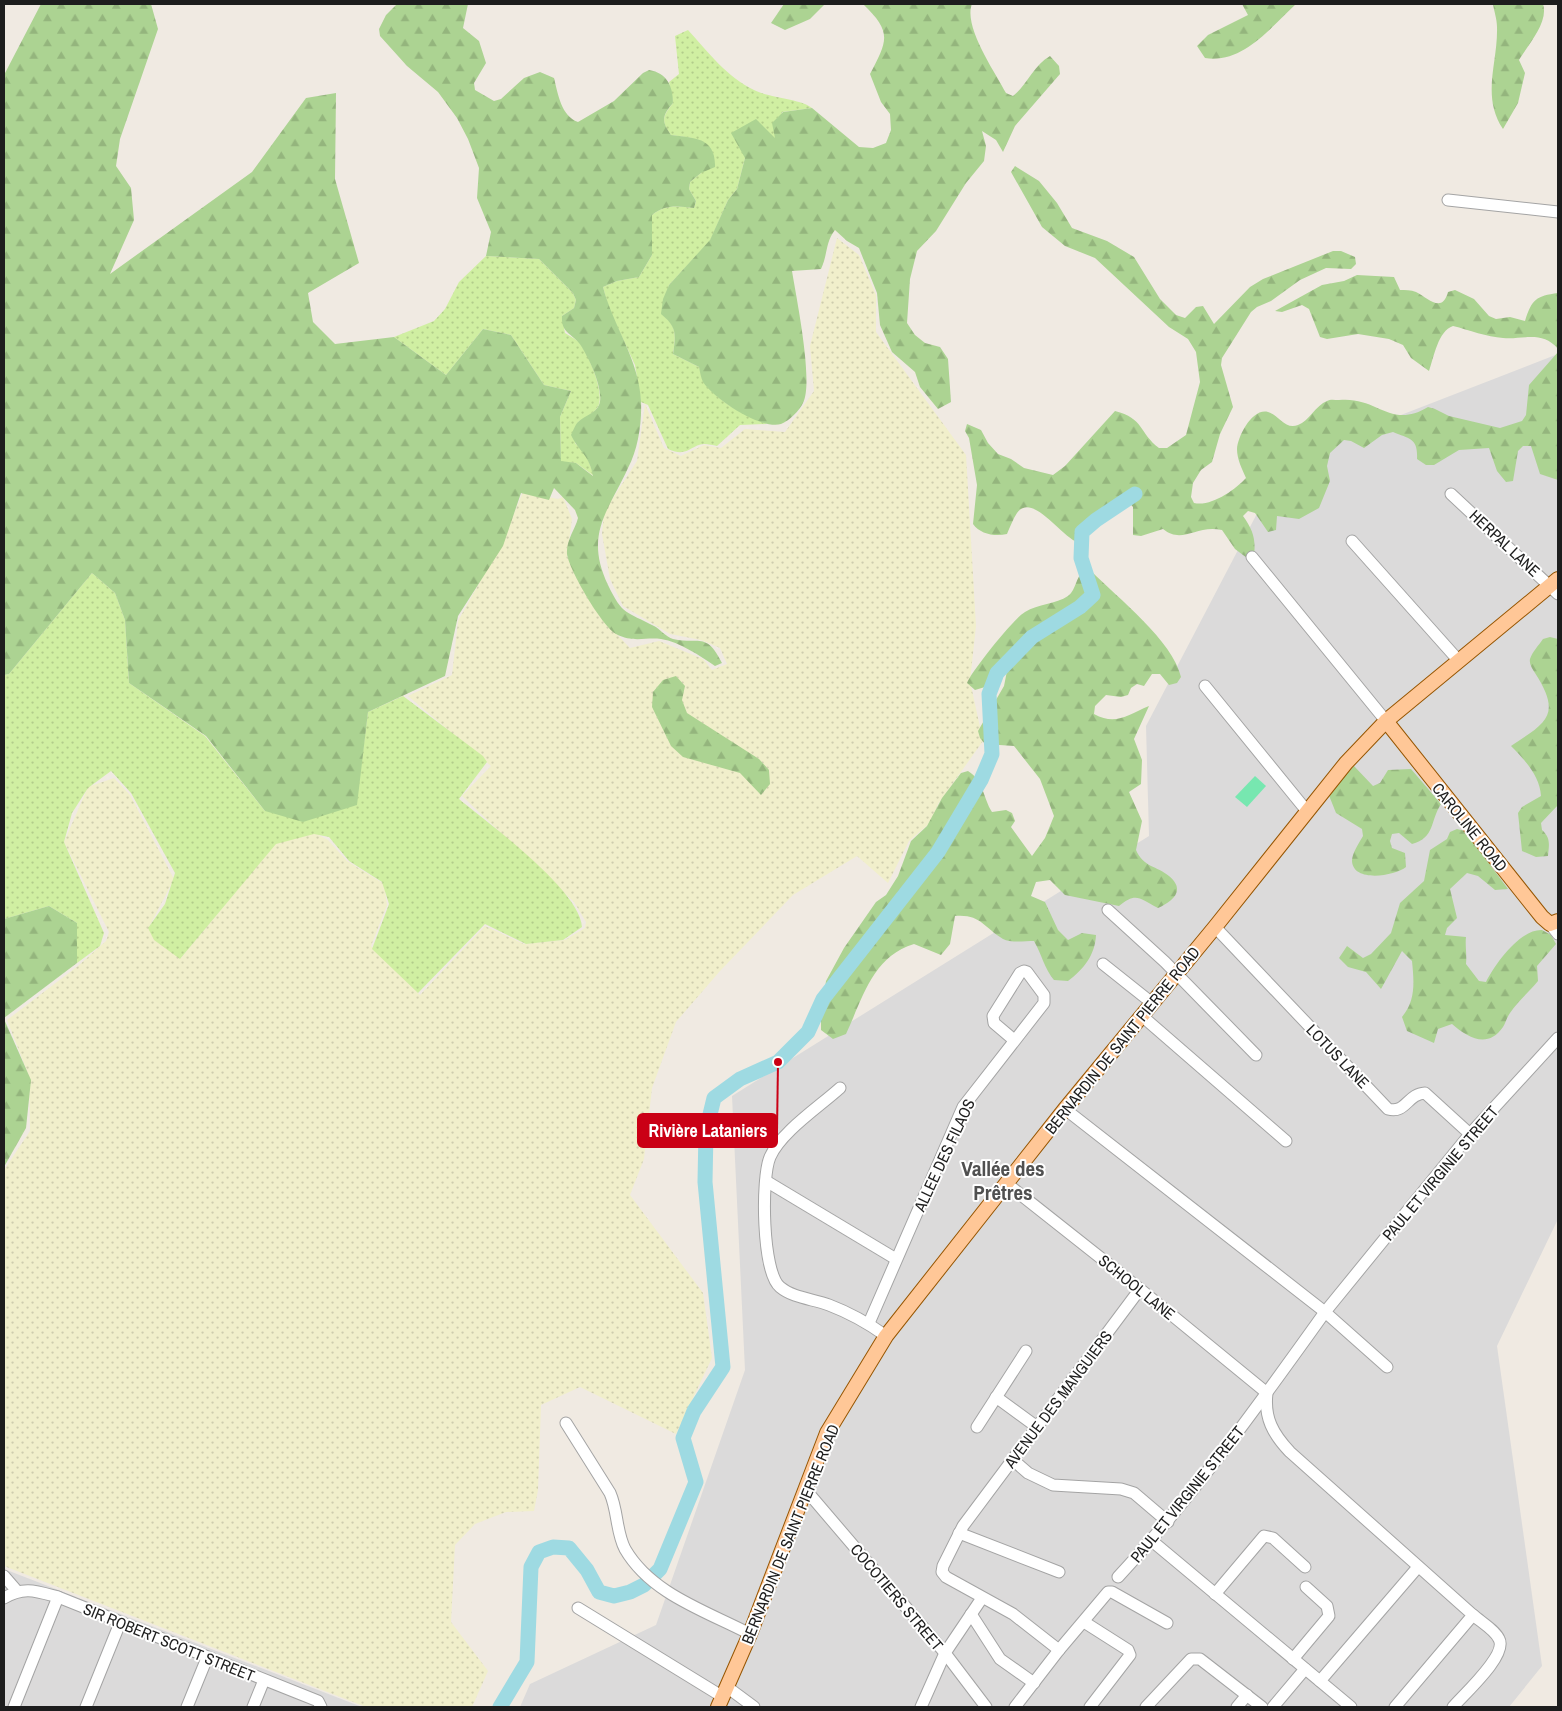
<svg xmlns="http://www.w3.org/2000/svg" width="1562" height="1711" viewBox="0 0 1562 1711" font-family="'Archivo Narrow',sans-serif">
	<defs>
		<pattern id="farmland-dots" width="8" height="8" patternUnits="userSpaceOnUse" patternTransform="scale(1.25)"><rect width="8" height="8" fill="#f1efcb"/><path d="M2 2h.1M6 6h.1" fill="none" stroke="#ceccae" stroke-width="1.8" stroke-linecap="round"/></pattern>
		<pattern id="grass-dots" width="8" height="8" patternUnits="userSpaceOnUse" patternTransform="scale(1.25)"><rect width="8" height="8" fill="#d0efa2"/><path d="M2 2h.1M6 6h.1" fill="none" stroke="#b2cc8b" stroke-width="1.8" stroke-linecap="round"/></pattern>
		<pattern id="forest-firs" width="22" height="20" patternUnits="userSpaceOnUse" patternTransform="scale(1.25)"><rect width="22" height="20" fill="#acd392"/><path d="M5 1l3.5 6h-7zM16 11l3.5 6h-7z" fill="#94b57d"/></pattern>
	</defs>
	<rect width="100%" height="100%" fill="#f0eae2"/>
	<g fill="#dbdada">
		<polygon points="1558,354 1558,1219 1497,1346 1542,1666 1509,1707 520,1707 530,1684 656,1625 745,1370 732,1096 1149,836 1146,726 1285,460"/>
		<polygon points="4,1569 362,1707 4,1707"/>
	</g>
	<polygon fill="url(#farmland-dots)" points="837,238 859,255 876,295 876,332 966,455 976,626 970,681 983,741 938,804 931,822 909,841 888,883 857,856 793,895 720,971 676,1022 652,1088 644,1159 630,1195 703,1293 712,1358 676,1434 580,1387 541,1405 538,1490 534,1511 506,1512 475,1524 455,1545 451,1622 488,1671 472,1707 366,1707 4,1566 4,1170 30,1131 29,1076 7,1020 78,966 106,941 109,932 64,842 88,787 114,778 130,795 174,879 149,927 160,942 181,958 276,843 311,831 328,840 347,861 384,884 387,905 371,946 420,995 485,926 524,944 565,940 585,928 586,922 574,902 462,796 491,766 408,696 452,675 458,621 501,544 523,492 558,499 563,497 572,519 567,556 606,623 630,648 659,641 703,659 712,670 727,664 720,648 701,640 670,634 623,606 610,579 602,534 604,512 637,461 645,404 664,448 681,456 704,445 721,448 745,429 785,432 814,391 810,346"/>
	<g fill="url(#grass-dots)">
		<path d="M688,30c19,21 40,48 66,60 16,8 48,9 58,18l-30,4 -6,26 -31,20 -8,31 -9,11 -18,41 -41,44 -7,29c15,13 14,20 11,40l26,13c10,33 39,44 68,57l-27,1 -23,21c-4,-1 -9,-2 -13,-2 -14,1 -16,14 -36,5l-20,-44 -7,-3 -6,-37 -26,-56 -6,-22 14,-6 22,-4 13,-22v-40c13,-11 26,-9 42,-7l2,-7 -7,-12 1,-7 11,-9 -9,-35 -21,-3c-10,-14 -9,-18 2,-32l-4,-21 10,-8 -4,-38z"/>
		<path d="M486,256l53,3 34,34 3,7 -2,8 -12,8 3,17c5,3 10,6 14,9 9,11 28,54 18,66 -4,6 -13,10 -19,14l-3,21 11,11 8,22 -18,-13 -15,-1 -1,-45 11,-26 -27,-6 -33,-50 -28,-6 -37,46 -52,-38 40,-16 11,-12 14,-27z"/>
		<path d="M92,573l23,20 10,27 4,63 76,53 60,75 91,-6 12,-93 35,-16 80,60 4,6 -28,37c29,24 121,91 123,128l-19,13 -37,4 -41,-20 -67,69 -46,-44 17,-45 -7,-22 -33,-21 -20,-24 -15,-3 -38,10 -96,115 -26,-19 -6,-12 17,-24 10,-31 -44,-80 -20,-22 -23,17 -16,25 -8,29 40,91 -4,13 -23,17v-40l-28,-17 -45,13v-244l5,-1z"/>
	</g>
	<g fill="url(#forest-firs)">
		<path d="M41,4h110l7,25 -38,110 -4,27 15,22 3,32 -24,54 142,-102 54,-74 30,-5 -1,86 24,84 -51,30 5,29 22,22 59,-7 52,38 37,-46 28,6 33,50 27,6 -11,26 1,44 15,2 17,13c-4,-22 -14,-24 -22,-41 2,-4 4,-10 7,-13 7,-7 17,-8 21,-17 6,-14 -11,-50 -20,-62 -8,-10 -18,-10 -17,-27l12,-8 2,-8 -3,-7 -34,-34 -53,-3 5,-24 -14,-34 2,-30 -11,-29 -11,-21 -19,-26 -31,-26 -27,-30 -1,-7 7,-14 11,-11h71l-5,24 16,13 7,22 -12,20 1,7 19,11 7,-2 23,-21 16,-6 14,6c4,16 7,38 24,44l36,-21 29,-28 6,-3c18,3 24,16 24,33 -11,13 -12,18 -2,32 23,3 45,2 44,32l-14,6 -11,9 -1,7 7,12 -2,7c-16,-2 -29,-4 -42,7v40l-13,22 -22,4 -14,6c10,39 36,72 38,114 1,22 -3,48 -13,67 -20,44 -44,66 -20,117 15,31 18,26 46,41 6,3 12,11 19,13 26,6 33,-8 49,24l-7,3c-15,-10 -35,-24 -54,-27 -16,-2 -28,4 -45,-5 -14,-8 -47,-64 -49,-80 -1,-14 8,-24 11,-36l-3,-8 -21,-22 -5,12 -28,-7 -18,53 -45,70 -13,60 -77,36 -11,93 -54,17 -38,-11 -59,-75 -77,-53 -4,-63 -10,-27 -23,-20 -83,101 -5,1v-600z"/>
		<polygon points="784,4 825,4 810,19 785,30 771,23"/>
		<path d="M863,4h109c-9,22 23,68 34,89l7,3c14,-11 21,-31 37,-40l9,10 1,8 -45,52 -12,26 -7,-12 -14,-9 4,15 -2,15 -18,22 -30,48 -19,20 -7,28 -3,44 8,12 10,8 15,4 8,12 3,43 -13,7 -18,-22 -5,-15 -23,-20 -12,-27 -3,-32 -18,-45 -12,-7 -12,-11c-10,13 -7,24 -14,39l-29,2c4,25 22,112 11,132 -3,7 -14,18 -22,21 -20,6 -67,-25 -78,-42 -2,-4 -3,-10 -4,-15l-26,-13c3,-20 4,-27 -12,-40l2,-15 6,-14 41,-45 18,-40 9,-11 8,-31 -14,-25 25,-14 19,19 -3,-15 11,-11 29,-4 47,39 14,1 13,-5 5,-13 -1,-16 -9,-12 -11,-28c18,-34 22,-42 -7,-70z"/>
		<path d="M1242,4h54c-25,23 -53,60 -91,54l-8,-12 11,-11 40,-20z"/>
		<path d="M1493,4h50c6,18 -15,41 -24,56l6,13 -7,30 -15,26c-22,-33 -5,-66 -6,-102 0,-8 -3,-16 -4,-23z"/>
		<path d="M1015,166l24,15 18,22 15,25 35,13 27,16 26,42 16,16 9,3 11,-11 7,-1 11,18 36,-37 13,-8 70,-28h8l14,6 1,7 -5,5 -25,-1 -26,12 -29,21 -14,6 -6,5 -29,46 -1,7 12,42 -13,27 -8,28 -11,8 -8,13 -2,14 3,6c17,4 41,-13 52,-25 -4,-9 -9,-19 -9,-29 1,-13 15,-41 31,-37 11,3 17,18 30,13 11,-4 18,-20 29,-24 3,-2 8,-1 12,-1 39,-4 51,30 89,7l7,2 14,7 51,12 22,-7 4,-6 3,-30 29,-33v128l-18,-6 -9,-28h-8l-5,5 -5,30 -7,1 -9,-11 -8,-23 -30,2 -25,15h-8l-9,-6c1,-21 -7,-20 -24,-27l-11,3 -18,13 -13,-7 -7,-1 -14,13 -3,13 3,15 -11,27 -20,11 -22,-3 -1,14 -8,2 -13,-19 -7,-2 -5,5c10,14 13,23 11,40l-7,2 -12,-9 -13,-19c-26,-6 -39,15 -59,-1l-22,7 -8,-1v-28l-7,-8c-21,11 -41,19 -49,43 -16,-6 -45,-50 -60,-29 -4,6 -7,14 -10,21 -12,3 -27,0 -34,-10l4,-39 -8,-47 -4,-7 2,-7 14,6 7,13 10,11 13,5 13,9 29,7 12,-9 50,-55c29,7 24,22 44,37h8l19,-13 14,-53 -4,-30 -8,-13 -19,-12 -74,-69 -30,-12 -23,-19 -31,-55z"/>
		<path d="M1357,275l37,2 6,13c5,0 11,0 16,2 12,6 26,22 32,0l7,-2 19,9 15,17 7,3 14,-2 15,4c7,-22 11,-25 33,-28v56c-16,-19 -35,-9 -55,-11 -16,-1 -34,-8 -50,-12 -15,5 -19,31 -24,45l-18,-13 -8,-13 -14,-6 -31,-5 -31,5 -7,-2 -11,-28 -7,-4 -20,7 -7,-1 47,-26 22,-4z"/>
		<path d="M1084,571h7c27,27 82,70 90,106l-4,6 -8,2 -9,-11h-8l-8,12 -7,-2 -6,4 -3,7 -7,2 -15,-2 -11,11 -1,8c22,12 33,1 55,-8l-15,33 8,21 -1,24 -12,8 13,29 -6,29c7,17 21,16 33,26 18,15 2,26 -11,32 -19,-10 -22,-16 -39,-2l-54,-11 -15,-15 -14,2 -5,14 14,6 13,28 10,10 14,-7 14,2c-1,20 -12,34 -28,46l-14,-1c-10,-12 -12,-25 -20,-39 -9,0 -24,2 -31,-2 -20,-12 -22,-25 -48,-23l-5,28 -9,11 -27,-11c-42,13 -51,54 -68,90l-13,5 -12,-9v-15l5,-34 18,-33 32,-46 10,-7 12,-19 13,-35 16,-15 15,-28 19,-25 7,-2c16,10 15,27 24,41l14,-2 6,3 3,8 -4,6 21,29 13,-18 9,-22 -14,-37 -26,-33 -29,-2 -5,-6 -2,-7 26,-45 3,-15 -2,-11 -6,5 -14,22 -10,3 -8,-7c4,-11 47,-65 58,-71 13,-8 31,-8 43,-16 9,-7 7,-19 16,-25z"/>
		<path d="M1550,637l8,2v166l-17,18 1,7c9,8 7,15 6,26l-12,1 -14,-6 -4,-38 4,-6 19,-11c-1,-20 -17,-37 -30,-50 36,-24 51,-31 24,-73 -3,-5 -6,-9 -5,-14 2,-7 9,-14 13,-20z"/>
		<polygon points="676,676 685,686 682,700 687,713 759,759 769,770 770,784 761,795 740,773 683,757 671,746 652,707 653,692 663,680"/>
		<path d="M1354,766l19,20 7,-3 8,-13 23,-1 30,35c-11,17 -6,34 -29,40l-13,-11 -7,1 -2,7 2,7 13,5 1,14c-11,9 -53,16 -54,-6 0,-8 7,-18 11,-25l-1,-7 -26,-16 -8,-20z"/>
		<path d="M1457,829l8,2 43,58 -13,1 -17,-14 -11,-3 -17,16 7,29 -10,10 -2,7 21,2c-1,9 1,17 0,27l13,17 7,1c9,-18 34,-53 56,-52l9,5 5,9 -19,22 1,15c-9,11 -20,20 -28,32 -3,4 -4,9 -7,14 -15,22 -35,11 -51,-3l-14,5 -4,14 -27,-12 -5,-14c14,-17 12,-35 10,-56l-10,-10 -21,38 -15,-17 -18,-5 -9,-9 8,-12 16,12 8,-4 20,-21 9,-30 24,-22 6,-31 17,-11 3,-7z"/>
		<polygon points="49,906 77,923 77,963 4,1018 4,919"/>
		<polygon points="4,1019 31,1080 26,1128 4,1167"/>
	</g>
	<polygon fill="#77e7b0" points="1255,776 1266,786 1247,807 1235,797"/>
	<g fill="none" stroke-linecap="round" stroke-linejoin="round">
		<polyline stroke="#9edae2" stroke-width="15" points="500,1707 527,1662 531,1567 539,1552 553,1547 569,1548 587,1570 599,1592 614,1596 630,1592 644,1585 660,1569 696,1482 683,1438 694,1411 723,1367 705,1182 706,1131 714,1098 740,1079 778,1062 808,1032 823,999 938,852 981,780 992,754 989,694 997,673 1032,637 1080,607 1093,595 1081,558 1082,532 1096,520 1135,494"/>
		<defs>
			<g id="minor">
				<polyline points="1448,200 1558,212"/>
				<polyline points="1451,494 1558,594"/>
				<polyline points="1352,541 1459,661"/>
				<polyline points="1252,557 1386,721"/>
				<polyline points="1205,686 1306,810"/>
				<polyline points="1108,910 1165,962 1256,1055"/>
				<polyline points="1550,924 1558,934"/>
				<path d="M1215,927l173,182c18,5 19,-15 37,-16l45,41"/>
				<polyline points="1103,964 1152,1003"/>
				<polyline points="1142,1016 1286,1141"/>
				<path d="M840,1088c-21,19 -59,44 -70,69 -9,21 -8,115 10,130 13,11 33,12 49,18 21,8 39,18 57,31"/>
				<polyline points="1065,1109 1325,1312 1470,1134 1558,1038"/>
				<polyline points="766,1181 896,1259"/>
				<path d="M1006,1183l134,106 127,104c-3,25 6,41 23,59l183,163 -78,92"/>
				<polyline points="869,1323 963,1107 1044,1003 1044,995 1027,972 1024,971 1020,973 993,1016 994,1023 1014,1040"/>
				<polyline points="996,1397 1037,1427"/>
				<path d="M566,1423l44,70c8,18 6,39 15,56 26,45 81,62 125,85"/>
				<polyline points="977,1427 1026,1351"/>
				<polyline points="1013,1460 1028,1473 1053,1485 1121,1489 1134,1493 1168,1522"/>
				<polyline points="805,1489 945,1653 986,1707"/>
				<polyline points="959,1533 1059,1572"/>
				<polyline points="1152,1541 1351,1707"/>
				<polyline points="4,1576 17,1591"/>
				<path d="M1118,1577c76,-82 142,-174 207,-265l62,55"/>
				<polyline points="1215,1594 1264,1536 1273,1538 1305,1567"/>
				<path d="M4,1598c20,-12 32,-7 54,-1l260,104 3,6"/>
				<polyline points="578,1608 723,1697"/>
				<polyline points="971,1614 1000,1659 1034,1683"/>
				<polyline points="1084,1622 1128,1650 1130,1655 1090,1707"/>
				<polyline points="1059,1650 1013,1614 946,1577 942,1572 943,1566 963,1526 1140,1289"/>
				<polyline points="1293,1659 1329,1616 1327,1606 1306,1587"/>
				<polyline points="1320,1681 1418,1567"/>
				<polyline points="727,1687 754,1707"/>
				<polyline points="14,1707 58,1597"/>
				<polyline points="86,1707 120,1623"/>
				<polyline points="187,1707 207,1658"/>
				<polyline points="253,1707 264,1680"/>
				<polyline points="921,1707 945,1653 982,1598"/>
				<polyline points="1015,1707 1059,1650 1108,1592 1112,1592 1167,1623"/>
				<polyline points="1146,1707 1191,1659 1200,1659 1262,1707"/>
				<polyline points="1237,1707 1247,1695"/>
				<polyline points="1273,1707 1305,1669"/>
				<path d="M1453,1707c11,-13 55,-52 46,-68 -4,-9 -18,-17 -26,-24"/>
			</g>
			<g id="major">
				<polyline points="1386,721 1542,917 1550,924 1558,921"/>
				<polyline points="718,1707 750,1634 827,1433 886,1336 1065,1109 1215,927 1346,763 1386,721 1558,579"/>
			</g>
		</defs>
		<use href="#minor" stroke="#a4a4a4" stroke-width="13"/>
		<use href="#major" stroke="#965500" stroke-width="16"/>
		<use href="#minor" stroke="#fff" stroke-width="11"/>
		<use href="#major" stroke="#ffc797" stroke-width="14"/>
	</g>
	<g text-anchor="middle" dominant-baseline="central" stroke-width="4" stroke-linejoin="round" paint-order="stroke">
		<g font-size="16" fill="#1d1d1d" stroke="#fff">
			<text transform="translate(1505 543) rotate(43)">HERPAL LANE</text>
			<text transform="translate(1470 827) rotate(51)">CAROLINE ROAD</text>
			<text transform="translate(1122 1040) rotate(-51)">BERNARDIN DE SAINT PIERRE ROAD</text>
			<text transform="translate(1338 1056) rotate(46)">LOTUS LANE</text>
			<text transform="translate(944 1155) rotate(-65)">ALLEE DES FILAOS</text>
			<text transform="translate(1440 1173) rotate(-50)">PAUL ET VIRGINIE STREET</text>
			<text transform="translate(1137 1287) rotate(39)">SCHOOL LANE</text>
			<text transform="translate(1058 1399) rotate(-53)">AVENUE DES MANGUIERS</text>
			<text transform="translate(1187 1494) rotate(-51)">PAUL ET VIRGINIE STREET</text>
			<text transform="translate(790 1534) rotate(-68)">BERNARDIN DE SAINT PIERRE ROAD</text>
			<text transform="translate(897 1597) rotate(50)">COCOTIERS STREET</text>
			<text transform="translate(169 1642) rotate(22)">SIR ROBERT SCOTT STREET</text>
		</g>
		<g font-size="21" font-weight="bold" fill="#505050" stroke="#fff">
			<text x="1003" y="1168">Vallée des<tspan x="1003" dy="24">Prêtres</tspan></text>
		</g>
	</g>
	<path fill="none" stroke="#ca0015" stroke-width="2" d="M778 1062L777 1131"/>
	<circle fill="#ca0015" stroke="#fff" stroke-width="2" cx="778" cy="1062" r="5"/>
	<rect fill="#ca0015" stroke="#ca0015" stroke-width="2" x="638" y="1114" width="139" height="33" rx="5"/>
	<g font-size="18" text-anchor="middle" font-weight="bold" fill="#fff">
		<text x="708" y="1137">Rivière Lataniers</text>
	</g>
	<rect width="1562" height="1711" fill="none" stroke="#1d1d1d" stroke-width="10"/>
</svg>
